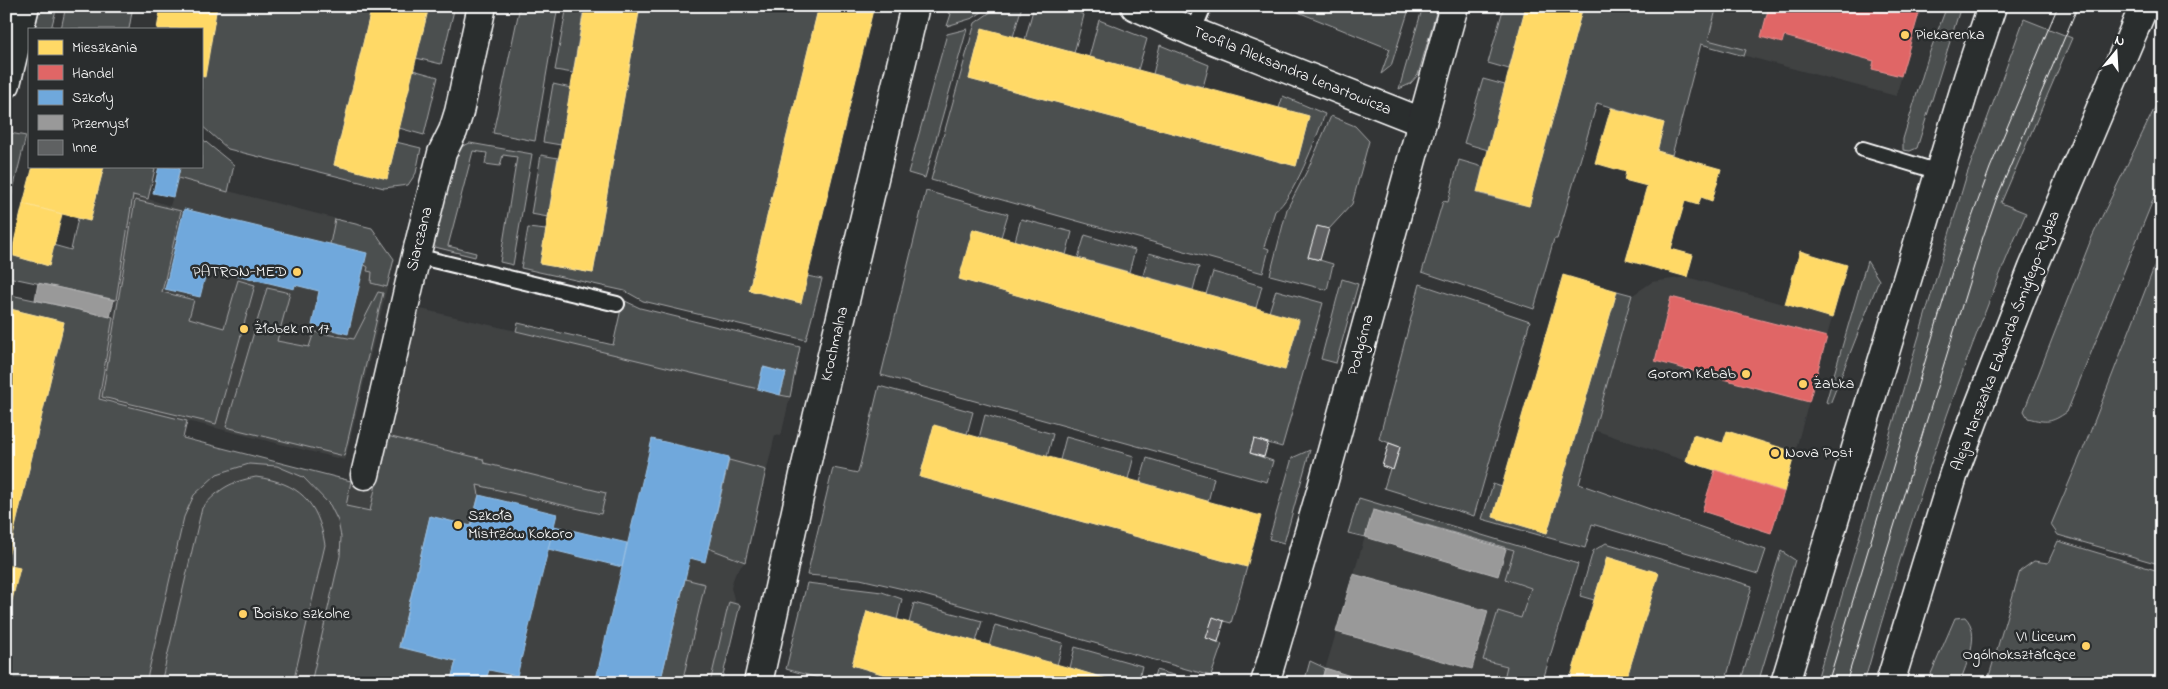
<svg xmlns="http://www.w3.org/2000/svg" width="2168" height="689" viewBox="0 0 2168 689" font-family="'Indie Flower',sans-serif">
	<rect width="100%" height="100%" fill="#333536"/>
	<filter id="ink" filterUnits="userSpaceOnUse"><feTurbulence type="fractalNoise" baseFrequency=".02" numOctaves="2"/><feDisplacementMap in="SourceGraphic" scale="10" xChannelSelector="R" yChannelSelector="G"/><feConvolveMatrix kernelMatrix="1 2 1 2 8 2 1 2 1" color-interpolation-filters="sRGB"/></filter>
	<g filter="url(#ink)">
		<g fill="#404243">
			<polygon points="1711,6 1921,6 1896,96 1701,44"/>
			<polygon points="178,178 372,228 394,259 345,460 99,399 133,194 170,206"/>
			<polygon points="1687,277 1832,318 1795,452 1727,431 1723,443 1693,435 1686,461 1594,430 1633,295 1652,282"/>
			<polygon points="416,308 668,366 790,397 781,436 775,435 745,562 736,572 733,580 731,588 735,602 716,683 126,683 183,438 375,487"/>
			<polygon points="1373,510 1514,550 1505,579 1531,588 1521,619 1498,612 1484,659 1507,666 1502,683 1321,683"/>
		</g>
		<g fill="#4c4f50" stroke="#a6a7a8">
			<polygon points="40,6 57,6 51,29 35,29"/>
			<polygon points="66,6 133,6 129,29 61,29"/>
			<polygon points="217,6 372,6 334,165 387,178 396,142 421,148 416,173 408,185 384,188 228,149 201,125 201,76 204,77"/>
			<polygon points="429,6 455,6 441,64 416,58"/>
			<polygon points="520,6 558,6 535,141 493,133"/>
			<polygon points="640,6 819,6 749,290 801,303 807,276 822,279 806,340 643,301 625,291 521,268 528,228 546,230 540,264 593,273"/>
			<polygon points="937,6 991,6 973,18 947,26 951,14"/>
			<path d="M999,6h23l-9,31 -31,-8 -13,50 327,87 13,-50 -30,-8 4,-12 42,18c-8,22 -32,86 -50,97l-11,36 5,2 -6,24 -332,-93 44,-157z"/>
			<polygon points="1034,6 1065,6 1084,15 1074,53 1025,40"/>
			<polygon points="1301,6 1410,6 1391,66 1381,74 1390,49 1298,12"/>
			<polygon points="1423,6 1438,6 1418,75 1410,84 1399,89"/>
			<polygon points="1504,6 1526,6 1509,69 1488,63"/>
			<polygon points="1583,6 1717,6 1708,40 1746,50 1744,56 1701,44 1672,155 1657,151 1664,123 1597,103 1557,239 1554,239 1534,309 1422,272 1443,201 1448,202 1459,160 1483,167 1477,193 1529,206"/>
			<polygon points="1947,6 1961,6 1917,148 1910,151 1903,150 1903,139 1929,54"/>
			<polygon points="566,11 583,14 573,73 555,70"/>
			<path d="M2024,19l48,19 -71,165 25,10c-67,152 -117,311 -162,470h-48l151,-509z"/>
			<polygon points="1099,20 1147,39 1138,70 1089,57"/>
			<polygon points="967,29 925,178 908,173 947,34"/>
			<polygon points="1160,45 1209,65 1203,87 1153,74"/>
			<polygon points="413,70 438,77 424,135 399,128"/>
			<polygon points="1483,79 1505,85 1488,150 1464,143"/>
			<polygon points="553,84 571,88 561,145 543,142"/>
			<path d="M2162,93v85l-95,234c-16,11 -20,11 -39,6l-4,-7 68,-174z"/>
			<polygon points="1331,116 1355,126 1369,141 1352,204 1329,229 1309,257 1333,264 1327,290 1270,275 1287,209 1309,167"/>
			<polygon points="10,133 26,136 6,219 6,149"/>
			<polygon points="201,138 234,165 228,192 178,178 180,168 177,166 201,166"/>
			<polygon points="470,143 532,154 513,265 500,262 517,157 503,155 500,166 485,164 487,153 473,151 448,246 476,253 475,257 431,246 452,156 458,148"/>
			<polygon points="541,155 558,158 548,217 531,214"/>
			<polygon points="104,166 146,166 155,169 148,199 133,195 116,300 8,277 11,255 49,266 53,245 71,250 78,218 90,221"/>
			<polygon points="926,191 1008,214 1001,237 973,229 960,279 1285,370 1299,321 1269,312 1276,290 1323,303 1282,447 1254,439 1250,453 1273,461 1267,482 881,375"/>
			<polygon points="135,200 181,211 162,292 194,300 189,318 224,328 238,280 255,285 216,424 102,397"/>
			<polygon points="335,219 372,228 394,259 387,287 371,283 372,272 367,271 368,267 330,244"/>
			<polygon points="1021,219 1072,232 1066,255 1015,241"/>
			<polygon points="1085,235 1135,250 1129,272 1078,258"/>
			<polygon points="2162,247 2162,565 2058,535 2051,525 2087,440"/>
			<polygon points="1149,253 1199,267 1193,290 1143,276"/>
			<polygon points="1867,261 1879,280 1830,404 1826,402"/>
			<polygon points="1213,272 1262,286 1256,308 1206,294"/>
			<polygon points="1342,279 1358,284 1336,363 1321,359"/>
			<polygon points="1420,284 1530,321 1474,516 1384,488 1390,469 1393,470 1400,447 1379,439"/>
			<polygon points="267,288 290,293 277,341 309,347 314,332 354,339 378,292 383,293 344,456 226,427"/>
			<polygon points="1617,291 1632,295 1579,484 1766,550 1758,574 1592,524 1585,548 1482,519 1493,484 1502,487 1493,517 1547,533"/>
			<polygon points="6,294 113,317 99,399 187,421 183,438 351,481 346,506 370,511 387,436 483,459 484,463 606,493 601,514 477,485 479,495 471,526 430,517 399,646 456,661 450,683 311,683 340,556 341,537 338,521 330,505 303,477 277,466 249,464 217,474 194,495 184,517 146,683 6,683 6,624 19,569 6,565 64,322 10,309 6,323"/>
			<polygon points="623,300 640,308 800,347 790,397 780,395 786,373 764,367 758,389 516,331 518,323 613,345"/>
			<polygon points="879,386 973,412 967,434 934,426 920,477 1247,567 1231,623 1213,618 1207,638 1222,644 1211,676 903,589 860,579 807,575 833,468 858,473"/>
			<polygon points="985,415 1053,434 1047,457 979,438"/>
			<polygon points="1066,437 1134,456 1128,479 1060,460"/>
			<polygon points="1310,450 1284,543 1269,539 1292,458"/>
			<polygon points="1147,458 1214,478 1208,502 1140,482"/>
			<polygon points="729,460 766,470 745,562 708,548"/>
			<path d="M256,477c43,6 62,24 69,68l-32,138h-132l41,-175c18,-20 28,-26 54,-31z"/>
			<polygon points="1359,498 1578,564 1542,683 1503,683 1507,666 1483,660 1498,611 1521,618 1531,588 1505,579 1514,550 1374,510 1365,537 1348,533"/>
			<polygon points="2058,541 2162,572 2162,683 1987,683 2020,571 2034,561 2048,563"/>
			<polygon points="1606,543 1752,586 1725,683 1625,683 1658,573 1607,557 1594,600 1580,596 1593,551"/>
			<polygon points="1781,551 1795,560 1758,683 1740,683"/>
			<polygon points="685,579 705,584 682,683 660,683"/>
			<polygon points="807,583 882,592 902,599 897,620 867,611 852,665 913,683 836,683 786,669"/>
			<polygon points="729,602 740,605 721,683 710,683"/>
			<polygon points="914,603 982,621 976,642 909,623"/>
			<path d="M1965,617c17,17 1,46 -5,66h-33l28,-65z"/>
			<polygon points="995,625 1063,643 1057,665 989,646"/>
			<polygon points="1075,647 1142,666 1138,683 1120,683 1070,668"/>
			<polygon points="1310,661 1325,668 1321,683 1304,683"/>
			<polygon points="1156,670 1201,683 1152,683"/>
		</g>
		<g fill="#ffd966" stroke="#ffe494">
			<polygon points="161,6 217,6 205,77 201,76 201,29 157,29"/>
			<polygon points="372,6 429,6 387,179 334,165"/>
			<polygon points="585,6 640,6 593,273 540,264"/>
			<polygon points="819,6 874,6 801,303 749,290"/>
			<polygon points="1526,6 1583,6 1529,206 1477,192"/>
			<polygon points="982,28 1309,116 1296,166 969,79"/>
			<polygon points="1611,108 1664,123 1657,151 1721,169 1712,201 1701,197 1698,205 1685,201 1671,249 1693,255 1687,277 1626,260 1647,186 1624,180 1626,172 1595,163"/>
			<polygon points="33,166 104,166 90,221 23,204"/>
			<polygon points="23,204 62,214 49,266 11,255"/>
			<polygon points="973,229 1299,320 1285,370 959,279"/>
			<polygon points="1800,251 1847,265 1832,318 1785,304"/>
			<polygon points="1563,275 1617,291 1547,533 1493,517"/>
			<polygon points="10,309 64,322 6,565 20,568 6,624 6,323"/>
			<polygon points="934,425 1261,516 1247,567 920,477"/>
			<polygon points="1727,431 1795,452 1784,492 1686,461 1693,435 1723,443"/>
			<polygon points="1607,557 1659,573 1625,683 1569,683"/>
			<polygon points="867,611 1070,668 1120,683 913,683 852,665"/>
		</g>
		<g fill="#e06666" stroke="#e99494">
			<polygon points="1769,6 1907,6 1920,10 1901,76 1872,69 1874,61 1784,36 1782,43 1761,37"/>
			<polygon points="1671,297 1827,337 1809,402 1655,361"/>
			<polygon points="1715,470 1784,492 1771,533 1702,511"/>
		</g>
		<g fill="#6fa8dc" stroke="#9ac2e6">
			<polygon points="159,166 180,168 173,197 153,193"/>
			<polygon points="184,209 367,253 348,334 312,325 319,291 295,285 294,289 232,274 233,271 208,265 200,297 165,289"/>
			<polygon points="763,367 786,373 780,395 758,389"/>
			<polygon points="652,439 729,457 705,562 690,558 660,683 595,683"/>
			<polygon points="479,495 557,514 517,676 489,670 485,683 450,683 456,661 399,647 430,516 471,526"/>
			<polygon points="554,526 627,543 622,567 548,549"/>
		</g>
		<g fill="#999" stroke="#b8b8b8">
			<polygon points="38,283 114,300 110,317 35,300"/>
			<polygon points="1373,510 1506,549 1498,576 1365,537"/>
			<polygon points="1353,574 1488,611 1472,669 1336,632"/>
			<polygon points="1325,668 1373,683 1321,683"/>
		</g>
		<g fill="#5f6162" stroke="#fff">
			<polygon points="1317,226 1329,229 1320,260 1308,257"/>
			<polygon points="1254,439 1268,443 1264,457 1250,453"/>
			<polygon points="1389,443 1400,447 1393,470 1382,466"/>
			<polygon points="1213,617 1224,621 1218,642 1206,638"/>
		</g>
		<g fill="none" stroke-linecap="round" stroke-linejoin="round">
			<defs>
				<g id="service">
					<polyline points="1193,32 1204,6"/>
					<polyline points="1863,149 1939,172"/>
					<polyline points="416,256 617,304"/>
				</g>
				<g id="minor">
					<polyline points="1135,6 1193,32 1422,122"/>
					<polyline points="6,84 25,6"/>
					<polyline points="365,475 416,256 442,153 453,131 459,112 482,6"/>
					<polyline points="758,683 809,452 915,6"/>
					<polyline points="1265,683 1321,491 1454,6"/>
				</g>
				<g id="primary">
					<polyline points="1785,683 1968,78 1992,6"/>
					<polyline points="1890,683 1954,473 1974,419 2033,268 2144,6"/>
				</g>
			</defs>
			<use href="#service" stroke="#fff" stroke-width="18"/>
			<use href="#minor" stroke="#fff" stroke-width="31"/>
			<use href="#primary" stroke="#fff" stroke-width="31"/>
			<use href="#service" stroke="#2a2d2e" stroke-width="14"/>
			<use href="#minor" stroke="#2a2d2e" stroke-width="28"/>
			<use href="#primary" stroke="#2a2d2e" stroke-width="28"/>
			<g stroke="#fff" stroke-width="1">
				<polyline points="1828,683 1952,272 1990,168 2058,6"/>
				<polyline points="1846,683 1983,237 1996,200 2078,6"/>
			</g>
		</g>
	</g>
	<g fill="#ffd166" stroke="#2a2d2e" stroke-width="2">
		<circle cx="1905" cy="35" r="5"/>
		<circle cx="297" cy="272" r="5"/>
		<circle cx="244" cy="329" r="5"/>
		<circle cx="1746" cy="374" r="5"/>
		<circle cx="1803" cy="384" r="5"/>
		<circle cx="1775" cy="453" r="5"/>
		<circle cx="458" cy="525" r="5"/>
		<circle cx="243" cy="614" r="5"/>
		<circle cx="2086" cy="646" r="5"/>
	</g>
	<g text-anchor="middle" dominant-baseline="central" stroke-width="5" stroke-linejoin="round" paint-order="stroke">
		<g font-size="16" fill="#fff" stroke="#2a2d2e" text-anchor="start">
			<text x="1915" y="35">Piekarenka</text>
			<text x="287" y="272" text-anchor="end">PATRON-MED</text>
			<text x="254" y="329">Żłobek nr 17</text>
			<text x="1736" y="374" text-anchor="end">Gorom Kebab</text>
			<text x="1813" y="384">Żabka</text>
			<text x="1785" y="453">Nova Post</text>
			<text x="468" y="516">Szkoła<tspan x="468" dy="18">Mistrzów Kokoro</tspan></text>
			<text x="253" y="614">Boisko szkolne</text>
			<text x="2076" y="637" text-anchor="end">VI Liceum<tspan x="2076" dy="18">Ogólnokształcące</tspan></text>
		</g>
		<g font-size="16" fill="#fff" stroke="#2a2d2e">
			<text transform="translate(1292 71) rotate(22)">Teofila Aleksandra Lenartowicza</text>
			<text transform="translate(420 239) rotate(-76)">Siarczana</text>
			<text transform="translate(2006 341) rotate(-69)">Aleja Marszałka Edwarda Śmigłego-Rydza</text>
			<text transform="translate(835 344) rotate(-77)">Krochmalna</text>
			<text transform="translate(1361 345) rotate(-75)">Podgórna</text>
		</g>
	</g>
	<rect width="2168" height="689" fill="none" stroke="#2a2d2e" stroke-width="25"/>
	<rect x="12" y="12" width="2143" height="664" fill="none" stroke="#fff" stroke-width="2" filter="url(#ink)"/>
	<rect x="28" y="28" width="175" height="140" fill="#2a2d2e" stroke="#7f8182"/>
	<rect x="38" y="40" width="25" height="15" fill="#ffd966" stroke="#7f8182"/>
	<text x="72" y="52" font-size="15" fill="#ffffff">Mieszkania</text>
	<rect x="38" y="65" width="25" height="15" fill="#e06666" stroke="#7f8182"/>
	<text x="72" y="78" font-size="15" fill="#ffffff">Handel</text>
	<rect x="38" y="90" width="25" height="15" fill="#6fa8dc" stroke="#7f8182"/>
	<text x="72" y="102" font-size="15" fill="#ffffff">Szkoły</text>
	<rect x="38" y="115" width="25" height="15" fill="#999999" stroke="#7f8182"/>
	<text x="72" y="128" font-size="15" fill="#ffffff">Przemysł</text>
	<rect x="38" y="140" width="25" height="15" fill="#5f6162" stroke="#7f8182"/>
	<text x="72" y="152" font-size="15" fill="#ffffff">Inne</text>
	<g transform="translate(2116 52) rotate(18)" stroke="#2a2d2e" stroke-width="4" paint-order="stroke">
	<path d="M0-4L9 19L0 12L-9 19Z" fill="#ffffff"/>
	<text y="-8" font-size="14" font-weight="bold" text-anchor="middle" fill="#ffffff">N</text>
	</g>
</svg>
